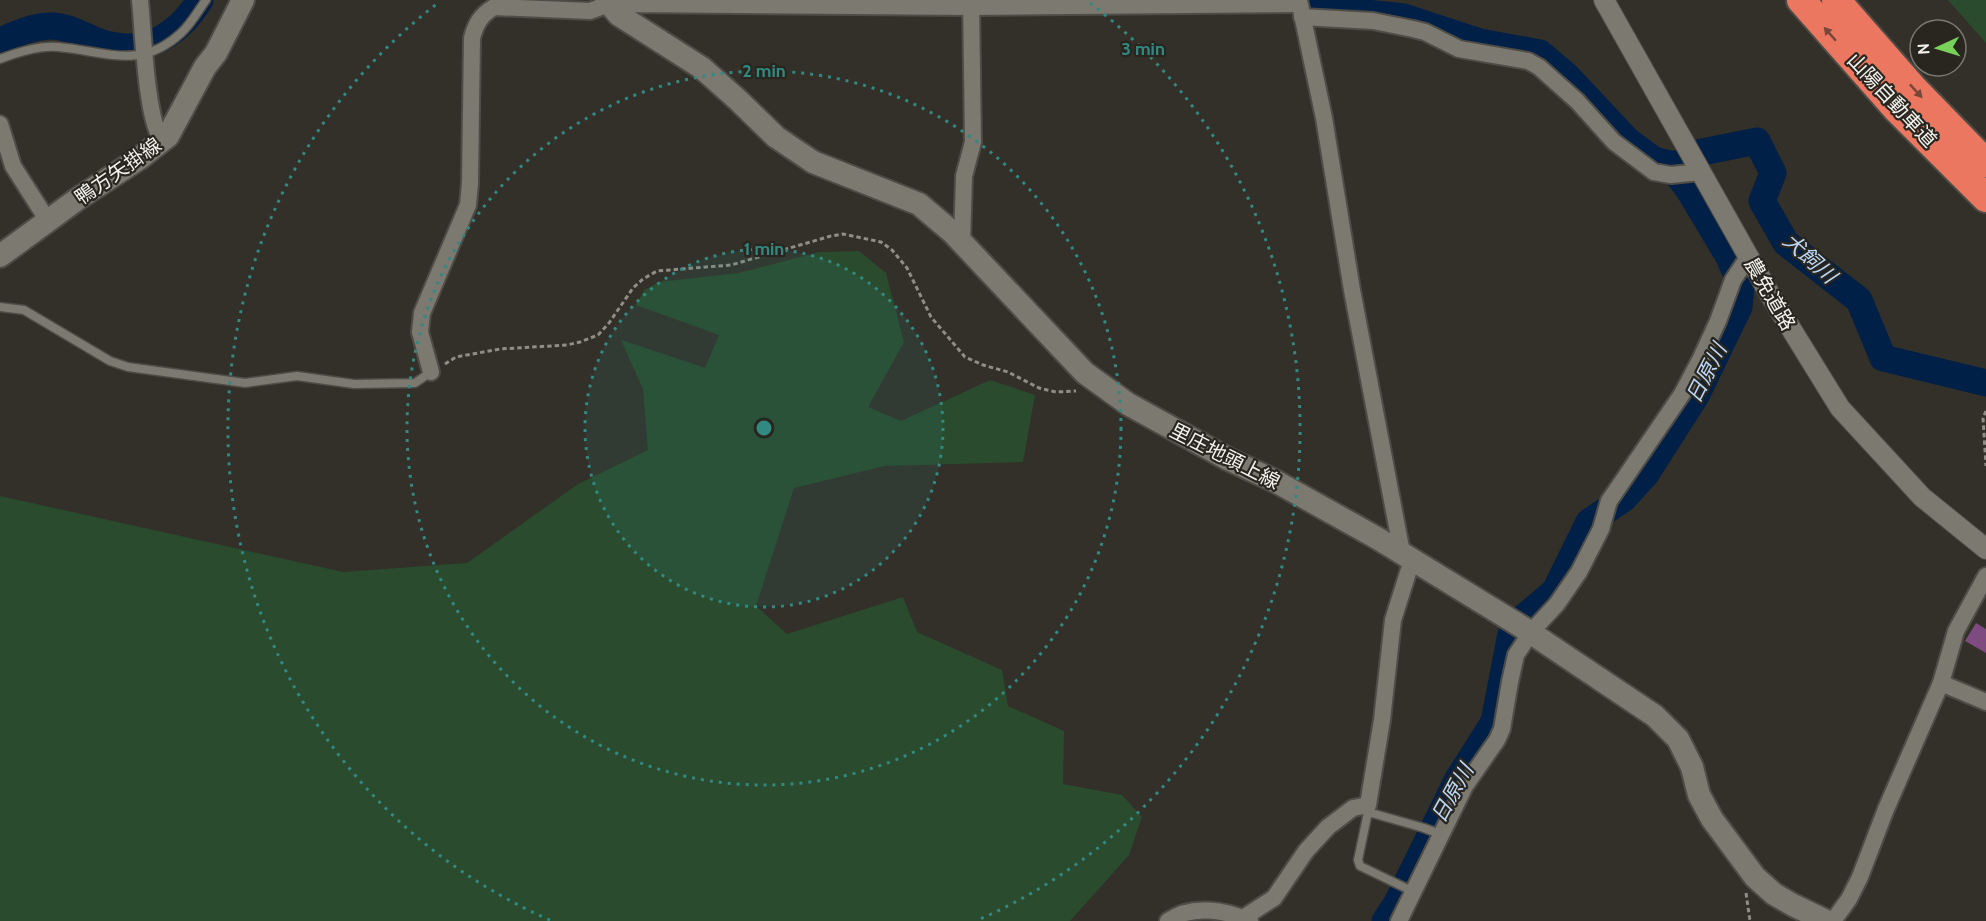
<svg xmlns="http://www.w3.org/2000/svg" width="1986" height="921" viewBox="0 0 1986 921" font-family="Cabin,'Noto Sans JP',sans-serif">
	<rect width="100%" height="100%" fill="#323028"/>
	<g fill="#2a4b2e">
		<polygon points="1948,0 1986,0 1986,43"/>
		<polygon points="859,251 886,273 904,342 868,407 901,421 990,380 1035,395 1023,462 884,466 794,488 756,606 787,634 903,597 917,632 1002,670 1008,706 1064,731 1063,784 1122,795 1142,817 1129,855 1070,921 0,921 0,496 343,572 467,563 578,484 648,450 643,389 621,340 705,368 719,335 636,305 644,290 659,282 739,273 819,252"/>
	</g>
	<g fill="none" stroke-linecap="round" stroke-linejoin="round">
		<g stroke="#002047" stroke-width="27">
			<polyline points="1307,0 1312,5 1320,8 1404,17 1480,42 1540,53 1567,76 1627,140 1654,160 1669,164 1689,190 1729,257 1741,285 1739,307 1697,394 1646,474 1623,499 1589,522 1555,591 1516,624 1511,634 1494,722 1458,779 1397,903 1385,921"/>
			<path d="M0,41c16,-7 31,-14 49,-15 21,-1 38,13 57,18 41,11 73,-10 94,-44"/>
			<polyline points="1669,164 1684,164 1702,152 1757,141 1773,173 1762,201 1786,243 1859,300 1883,358 1986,383"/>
		</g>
	</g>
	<polygon fill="#7e4b81" points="1976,623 1986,629 1986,653 1965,641"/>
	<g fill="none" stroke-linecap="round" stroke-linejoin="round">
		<defs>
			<g id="service">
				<path d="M0,59c18,-7 39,-14 58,-12 47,4 82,24 123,-14 10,-9 17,-22 25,-33"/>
				<polyline points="0,307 24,310 110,361 128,367 245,383 297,376 354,384 415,383 431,372"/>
				<polyline points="1368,808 1368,812 1424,828 1440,834"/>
				<polyline points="1368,812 1358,860 1360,866 1412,891"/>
			</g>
			<g id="minor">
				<path d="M140,0c3,27 6,124 23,141"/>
				<polyline points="1299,0 1324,118 1352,290 1402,553"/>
				<polyline points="619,15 627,4 971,7 1299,4"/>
				<polyline points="1302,17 1373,21 1413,29 1425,32 1459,49 1528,61 1539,67 1577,101 1614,142 1654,172 1671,175 1700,172"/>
				<polyline points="0,124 13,166 48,221"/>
				<polyline points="962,242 964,176 973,142 971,0"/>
				<path d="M431,372l-11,-40 2,-19 46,-108 2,-22 2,-145c4,-15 9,-23 22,-31l96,4 19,-7"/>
				<polyline points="1941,683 1986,702"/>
				<polyline points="1243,918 1274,898 1306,851 1328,827 1353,808 1368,805 1382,720 1393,620 1412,560"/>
				<path d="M1168,921c24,-17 57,-11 82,0"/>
				<polyline points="1399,921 1465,786 1497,740 1502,729 1510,682 1516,655 1531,632 1557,604 1579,572 1601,529 1609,501 1682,394 1700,360 1718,321 1733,280 1749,256"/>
				<polyline points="1833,921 1849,899 1860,877 1886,809 1941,683 1956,631 1986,576"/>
			</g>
			<polyline id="tertiary" points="1604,0 1769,293 1840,408 1922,497 1986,549"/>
			<g id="secondary">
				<polyline points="606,0 619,15 702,68 738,100 776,137 813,162 919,204 952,232 1085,373 1128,404 1228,459 1275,481 1377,538 1522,627 1655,716 1678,739 1692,767 1699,795 1712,819 1755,877 1774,894 1793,905 1826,921"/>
				<polyline points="0,256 79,198 140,158 168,136 205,67 216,53 243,0"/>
			</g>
			<g id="motorway">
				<polyline points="1801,0 1896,108 1986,198"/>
				<polyline points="1836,0 1913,88 1986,163"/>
			</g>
		</defs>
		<use href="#service" stroke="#4e4c46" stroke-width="11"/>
		<use href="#minor" stroke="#4e4c46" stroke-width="20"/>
		<use href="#tertiary" stroke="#4e4c46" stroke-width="22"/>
		<use href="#secondary" stroke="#4e4c46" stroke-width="26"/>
		<use href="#motorway" stroke="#4e4c46" stroke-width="32"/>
		<g stroke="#8f8d86" stroke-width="3" stroke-dasharray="4.5 3" stroke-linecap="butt">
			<polyline points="445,364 456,357 500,349 567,345 580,342 598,335 609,323 633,288 643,279 657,271 731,265 831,236 843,234 881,242 892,250 907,268 931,317 965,357 983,365 1008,372 1039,388 1056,392 1076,391"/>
			<polyline points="1986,411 1983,418 1986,466"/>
			<polyline points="1746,893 1750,921"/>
		</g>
		<use href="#service" stroke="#7b7970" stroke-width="8"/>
		<use href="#minor" stroke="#7b7970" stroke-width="16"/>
		<use href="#tertiary" stroke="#7b7970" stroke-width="20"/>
		<use href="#secondary" stroke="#7b7970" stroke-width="22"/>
		<use href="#motorway" stroke="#eb7761" stroke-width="28"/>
	</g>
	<defs><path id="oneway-solid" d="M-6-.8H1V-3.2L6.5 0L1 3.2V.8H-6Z" transform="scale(1.5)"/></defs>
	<g fill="#764639">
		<use href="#oneway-solid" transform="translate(1830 34) rotate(-131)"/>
		<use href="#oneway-solid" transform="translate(1916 91) rotate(47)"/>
	</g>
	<circle cx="764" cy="428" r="179" fill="#318981" fill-opacity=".12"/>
	<g fill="none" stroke="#318981" stroke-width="3" stroke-dasharray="3 6">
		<circle cx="764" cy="428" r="179"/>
		<circle cx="764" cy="428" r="357"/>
		<path d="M550 920A536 536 0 0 1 438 3M1090 3A536 536 0 0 1 978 920"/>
	</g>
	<g text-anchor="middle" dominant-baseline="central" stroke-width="4.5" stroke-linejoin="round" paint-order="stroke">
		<g font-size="20" fill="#f3f2ec" stroke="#28261f">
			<text transform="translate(1892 100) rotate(47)">山陽自動車道</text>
			<text transform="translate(118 171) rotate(-35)">鴨方矢掛線</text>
			<text transform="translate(1770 294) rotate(60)">農免道路</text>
			<text transform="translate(1225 456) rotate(27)">里庄地頭上線</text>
		</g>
		<g font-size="21" font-style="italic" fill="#bdd7f8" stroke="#28261f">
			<text transform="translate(1810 258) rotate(42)">犬飼川</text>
			<text transform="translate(1706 373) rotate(-63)">日原川</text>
			<text transform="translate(1452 793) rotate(-61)">日原川</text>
		</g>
	</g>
	<circle cx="764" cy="428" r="9" fill="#318981" stroke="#28261f" stroke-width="3"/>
	<g font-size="18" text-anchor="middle" font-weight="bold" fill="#318981" stroke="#28261f" stroke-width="4.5" stroke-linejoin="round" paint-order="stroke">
		<text x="1143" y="55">3 min</text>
		<text x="764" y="77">2 min</text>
		<text x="764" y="255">1 min</text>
	</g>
	<g transform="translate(1938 48) rotate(266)"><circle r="28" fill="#28261f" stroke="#797871" stroke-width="1.5"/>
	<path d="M0-4.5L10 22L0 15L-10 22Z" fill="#78d158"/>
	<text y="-9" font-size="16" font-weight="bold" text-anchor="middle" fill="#f3f2ec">N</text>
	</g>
</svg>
